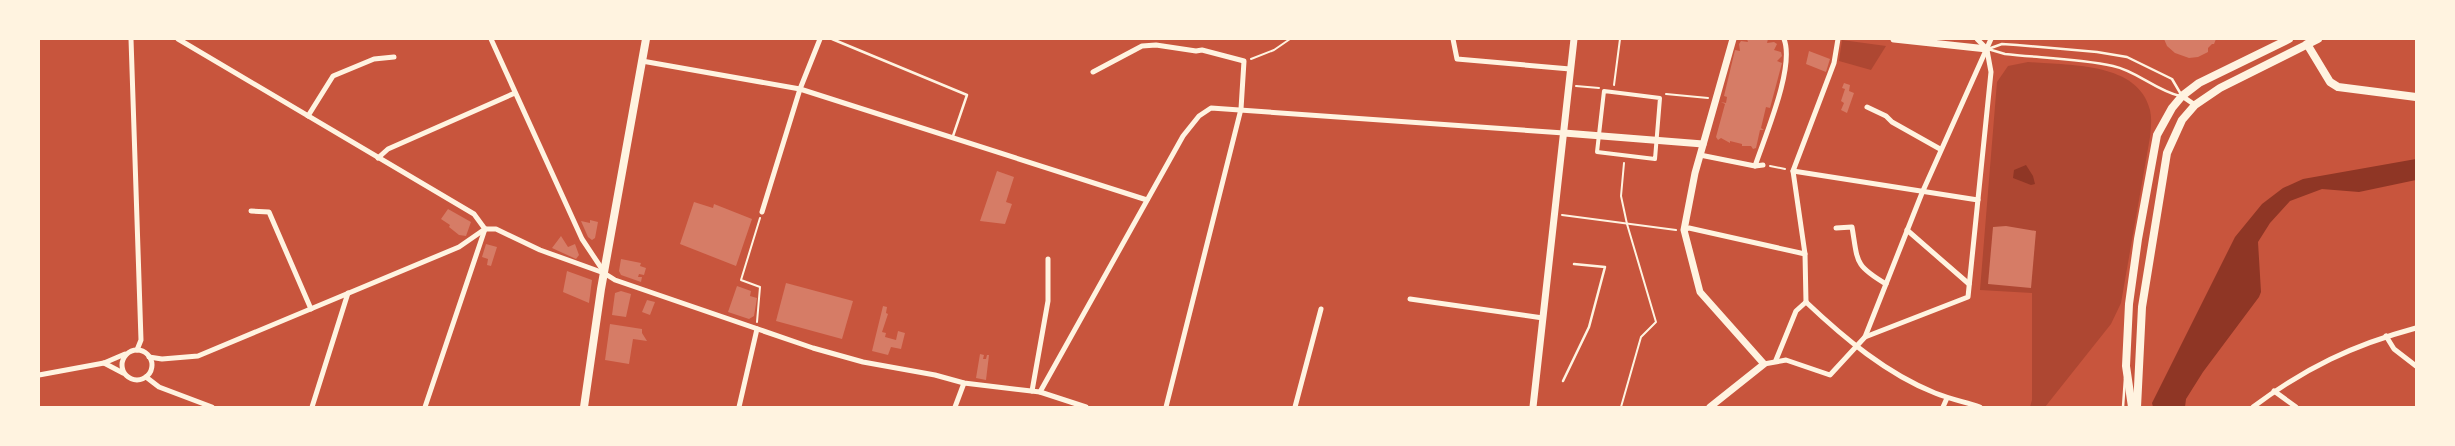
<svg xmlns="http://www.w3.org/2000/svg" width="2455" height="446" viewBox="0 0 2455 446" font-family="Signika,sans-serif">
	<rect width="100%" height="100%" fill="#c8553d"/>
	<g fill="#ae4732">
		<polygon points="1842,40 1886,46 1871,70 1839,61"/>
		<path d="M2028,62c39,4 110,-1 122,48 2,9 1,18 0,27l-29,166 -10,21 -66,83h-15l2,-7v-107l-52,-3 17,-208 11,-16z"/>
	</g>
	<g fill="#8f3625">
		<polygon points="2416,159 2416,180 2359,192 2322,189 2290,201 2270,223 2258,242 2261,292 2259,297 2203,372 2186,399 2185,407 2153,407 2152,403 2235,237 2262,204 2283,188 2303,179"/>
		<polygon points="2026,165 2033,176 2035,184 2031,185 2013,178 2014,170"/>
	</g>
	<g fill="#d67c66">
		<polygon points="1747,39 1768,39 1767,43 1774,42 1777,44 1774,50 1781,52 1782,56 1777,61 1782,63 1770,108 1766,107 1761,128 1764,130 1760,130 1756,148 1753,149 1751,146 1742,146 1742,144 1730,141 1730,143 1721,138 1718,140 1716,137 1725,104 1721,102 1726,103 1727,97 1724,96 1735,50 1740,51 1739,44 1741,41 1748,42"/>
		<polygon points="2164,39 2216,39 2214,44 2212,44 2208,48 2208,52 2198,57 2189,58 2175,53 2167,46"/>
		<polygon points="1809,51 1830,59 1826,72 1806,64"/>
		<polygon points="1844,83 1850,85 1849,91 1854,93 1847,113 1841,110 1844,103 1841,101 1845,89 1842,88"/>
		<polygon points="997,171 1014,177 1006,202 1012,204 1005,224 980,221"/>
		<polygon points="694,202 713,208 714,204 752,219 736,266 680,244"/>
		<polygon points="448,209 471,222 466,236 459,235 449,227 450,225 441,219"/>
		<polygon points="590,220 598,222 595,238 592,240 588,237 581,221 590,223"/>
		<polygon points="2006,226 2036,231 2031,288 1988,284 1993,227"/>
		<polygon points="561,236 568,247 575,244 579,255 576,259 552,248"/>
		<polygon points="486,244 497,247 491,266 487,265 488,259 482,257"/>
		<polygon points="621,259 641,263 640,266 646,268 644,275 639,274 638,277 642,277 641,282 621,275 619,271"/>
		<polygon points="567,271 592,280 589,303 563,292"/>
		<polygon points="786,283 853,301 842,339 776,321"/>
		<polygon points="737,286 751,291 750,296 757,298 754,316 749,319 728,312"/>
		<polygon points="621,291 631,294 626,317 612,315 615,293"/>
		<polygon points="647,300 655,302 650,315 642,312"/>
		<polygon points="883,306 887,307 886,313 888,314 882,332 886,333 885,337 896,340 898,331 905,333 901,349 891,347 888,355 872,351"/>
		<polygon points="610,324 642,329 642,333 647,341 633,339 629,364 605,360"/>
		<polygon points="980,354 984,355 983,359 986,359 987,355 989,355 986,380 976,378"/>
	</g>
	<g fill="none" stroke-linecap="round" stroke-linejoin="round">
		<g stroke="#fff3e0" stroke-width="2">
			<polyline points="1251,59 1274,50 1290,39"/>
			<polyline points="1614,85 1620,39"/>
			<polyline points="1576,86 1599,88"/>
			<polyline points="1666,94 1708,98"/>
			<polyline points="1770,166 1785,169"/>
			<polyline points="1562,215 1676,230"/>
			<polyline points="757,322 760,287 741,280 760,218"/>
			<polyline points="1621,407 1641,337 1656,322 1627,224 1621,196 1624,163"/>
		</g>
		<g stroke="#fff3e0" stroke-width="2.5">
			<polyline points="832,39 967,95 953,136"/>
			<polyline points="1988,49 2002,44 2017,45 2097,52 2127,57 2172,79 2182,96"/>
			<path d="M1988,49l17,5c35,4 73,4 108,12 24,5 42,24 67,30"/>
			<polyline points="1563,381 1589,327 1605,267 1574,264"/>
			<polyline points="2123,407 2125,378"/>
		</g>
		<polygon stroke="#fff3e0" stroke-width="4" points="1604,91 1660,98 1655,159 1597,152"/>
		<g stroke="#fff3e0" stroke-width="5">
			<polyline points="131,39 141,340 137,350"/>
			<polyline points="178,39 474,214 485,229"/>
			<polyline points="491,39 582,239 604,272"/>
			<polyline points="1453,39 1457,59 1570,69"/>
			<polyline points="1977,39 1987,49"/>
			<polyline points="642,61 800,89 1147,200"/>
			<polyline points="1093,72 1142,46 1156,45 1196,51 1202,50 1244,61 1241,109 1166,407"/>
			<polyline points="2182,96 2195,105"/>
			<polyline points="1867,107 1886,116 1892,122 1940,149"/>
			<polyline points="308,116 333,76 374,59 394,57"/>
			<polyline points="1700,155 1755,166 1763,165"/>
			<polyline points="378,158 388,149 515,93"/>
			<path d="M1755,166c10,-30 40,-99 29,-127"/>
			<polyline points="1793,171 1978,200"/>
			<polyline points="251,211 269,212 311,309"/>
			<polyline points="762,212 800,89 820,39"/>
			<path d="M1836,228l16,-1c6,35 2,38 34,57"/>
			<polyline points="485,229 496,229 540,250 604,273 615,280 813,348 863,362 935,375 964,383 1040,392 1086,407"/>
			<polyline points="1684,230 1689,228 1805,254"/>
			<polyline points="1907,230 1969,284"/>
			<polyline points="1410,299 1543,318"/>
			<polyline points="1806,302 1805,254 1793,171 1834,63 1838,39"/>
			<path d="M1806,302c38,36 81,72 129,91 15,6 30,9 45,14"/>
			<polyline points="2386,336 2394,349 2416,366"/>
			<polyline points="1865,337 1968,297 1991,72 1987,50"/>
			<circle cx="137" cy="365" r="15"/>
			<polyline points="149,357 162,359 198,356 459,247 485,229"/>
			<polyline points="1776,360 1796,311 1806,302"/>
			<polyline points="104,363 123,373"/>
			<polyline points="1764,364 1786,360 1830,375 1865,337 1922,193 1991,39"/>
			<polyline points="39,375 104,363 125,354"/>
			<polyline points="146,377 159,387 212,407"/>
			<polyline points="1032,391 1048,301 1048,259"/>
			<polyline points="2274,391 2296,407"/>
			<polyline points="1040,392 1183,136 1199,116 1211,108 1564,133"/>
			<polyline points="312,407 348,293"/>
			<polyline points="425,407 485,229"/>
			<polyline points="739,407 757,329"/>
			<polyline points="955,407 964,383"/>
			<polyline points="1295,407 1321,309"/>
			<polyline points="1943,407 1947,398"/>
			<path d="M2253,407c52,-39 100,-62 163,-79"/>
		</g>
		<g stroke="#fff3e0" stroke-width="7">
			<polyline points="1894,39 1987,49"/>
			<polyline points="1564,133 1703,144"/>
			<polyline points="1533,407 1574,39"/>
			<polyline points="1710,407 1764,364 1700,292 1684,230 1695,173 1733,39"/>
		</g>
		<g stroke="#fff3e0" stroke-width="8">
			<polyline points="2307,44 2330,82 2338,87 2416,97"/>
			<polyline points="584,407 601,289 646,39"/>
			<polyline points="2132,407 2126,366 2129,304 2138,239 2157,135 2172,108 2182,96 2199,83 2289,39"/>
			<polyline points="2137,407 2142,307 2167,153 2182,120 2195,105 2220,88 2318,39"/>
		</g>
	</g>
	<rect width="2455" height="446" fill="none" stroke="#fff3e0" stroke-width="80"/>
</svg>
